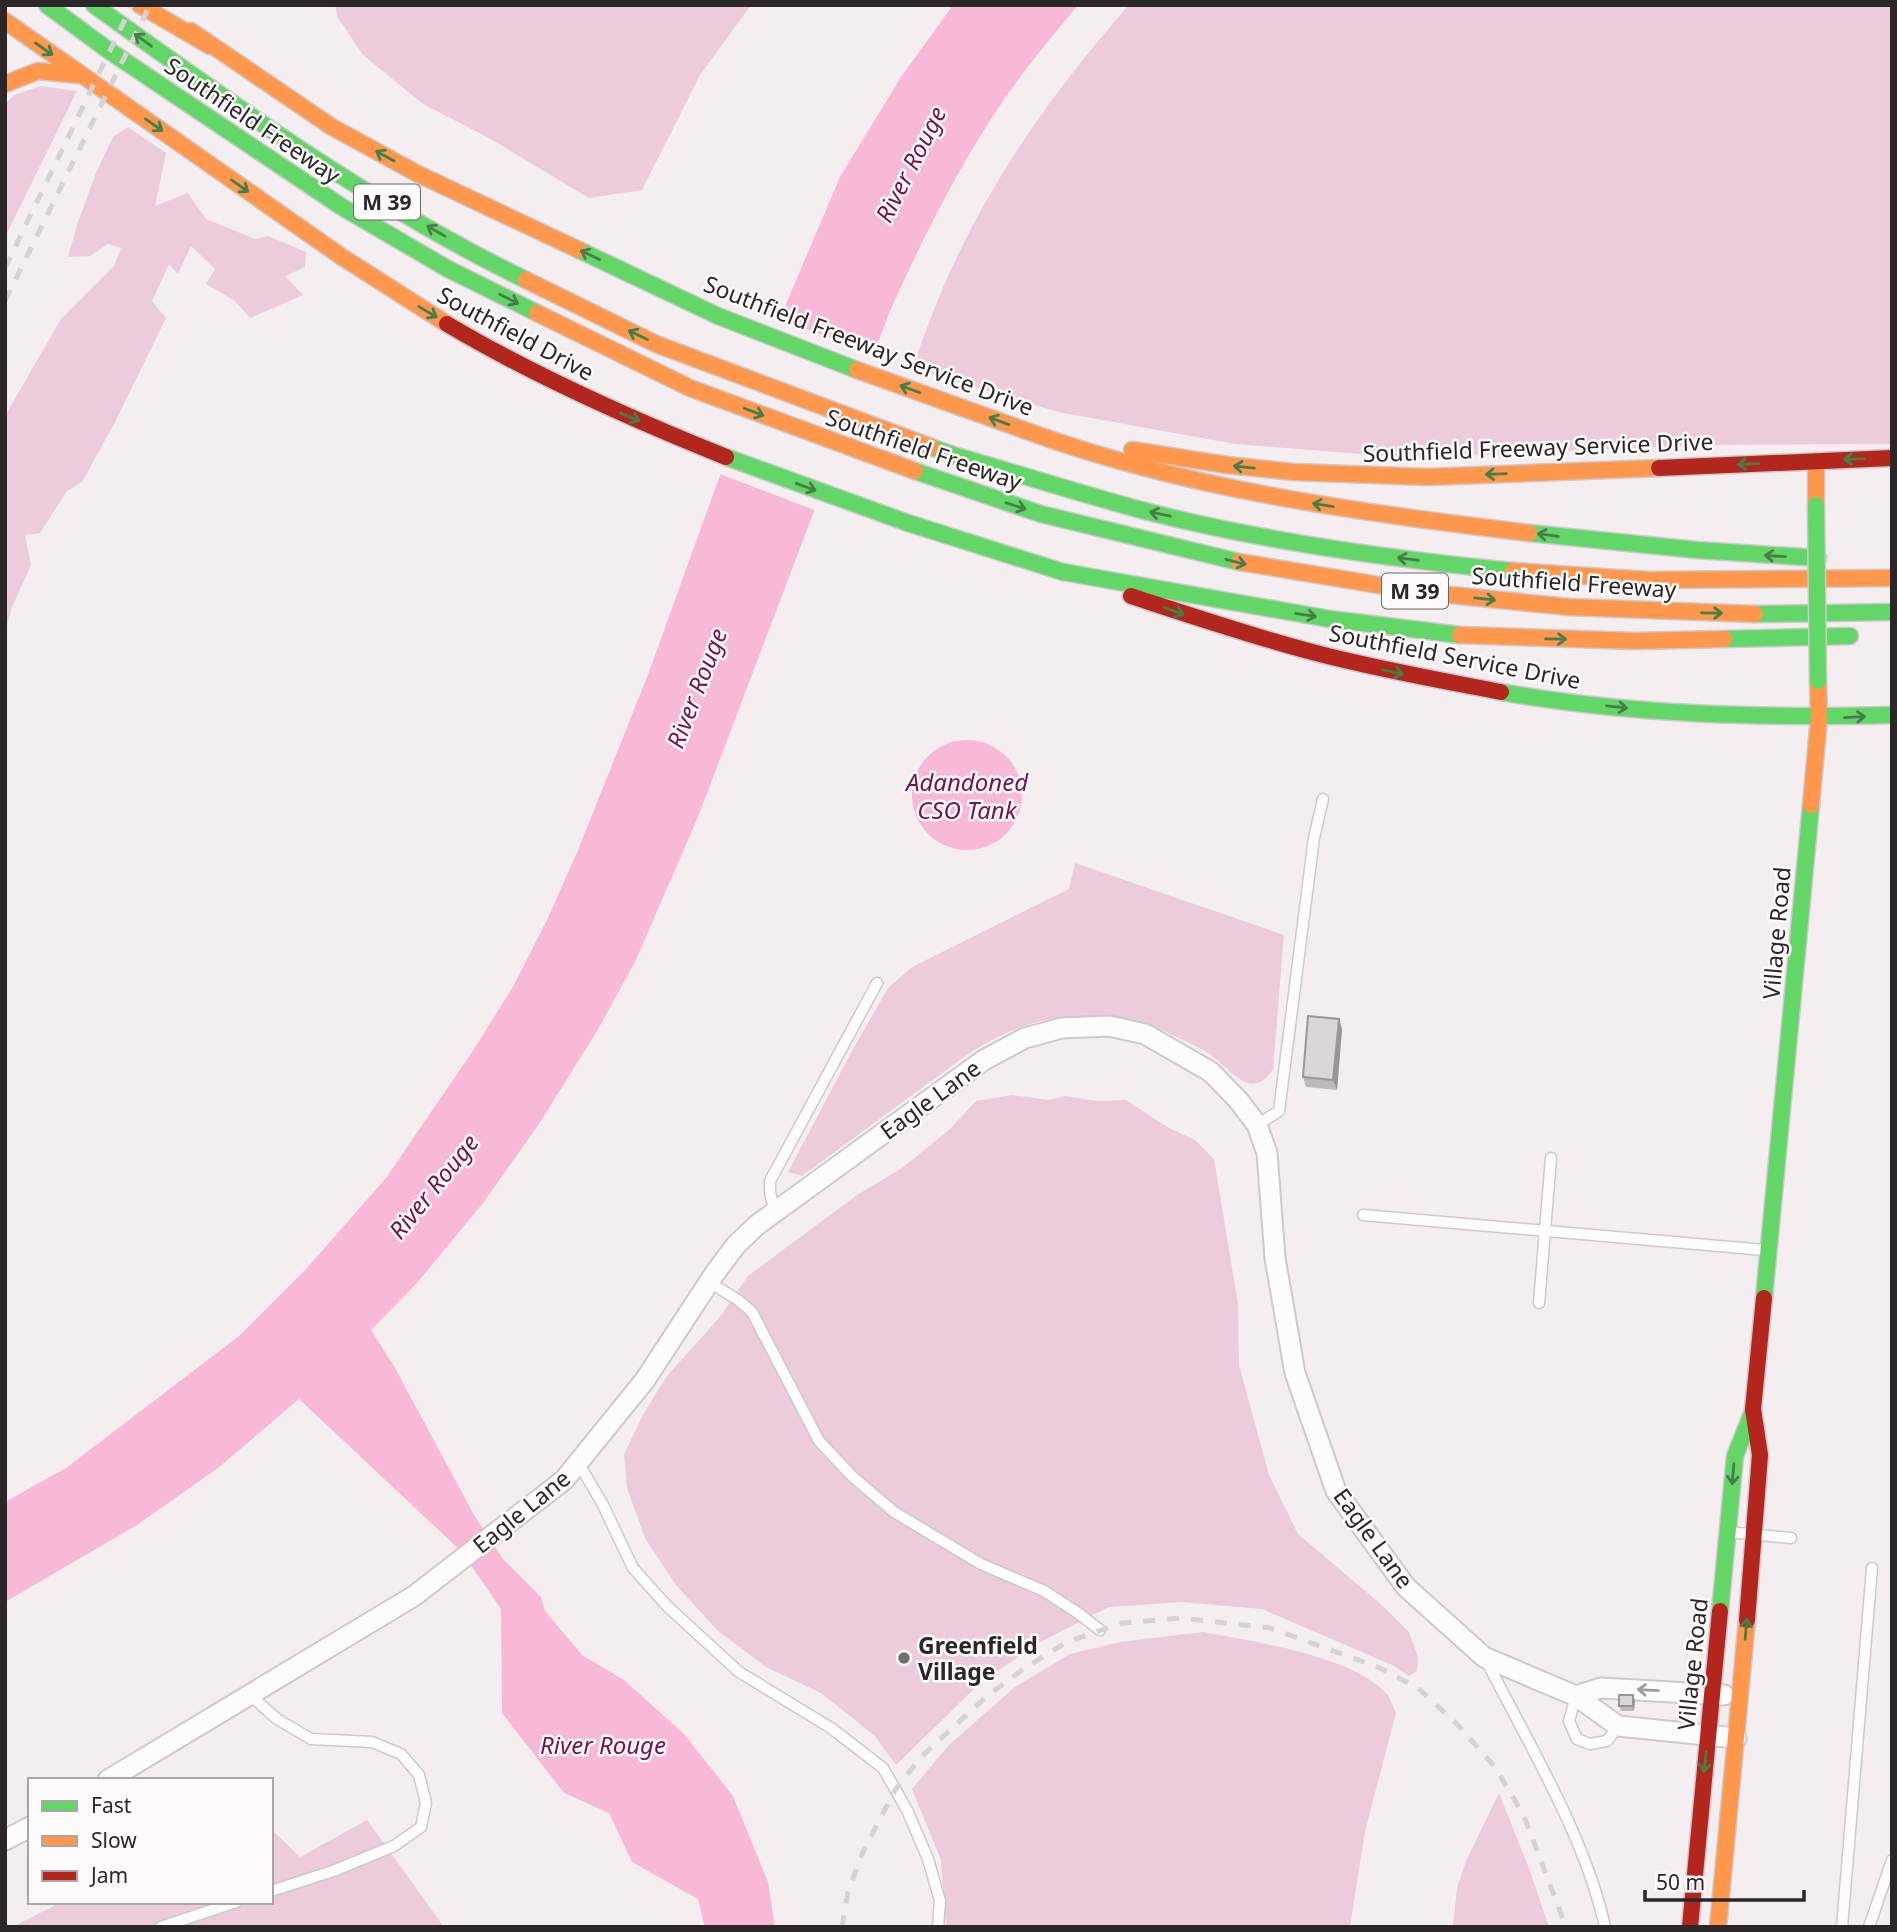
<svg xmlns="http://www.w3.org/2000/svg" width="1897" height="1932" viewBox="0 0 1897 1932" font-family="'Noto Sans',sans-serif">
	<rect width="100%" height="100%" fill="#f4eef1"/>
	<g fill="#eccbda">
		<polygon points="335,5 751,5 700,75 642,190 589,198 489,138 423,104 363,55 337,16"/>
		<path d="M1129,5h763v439l-189,1 -292,13 -176,-14 -177,-32 -146,-44c14,-37 27,-74 44,-109 44,-93 105,-177 173,-254z"/>
		<polygon points="41,86 77,91 5,237 5,104 14,95"/>
		<polygon points="128,127 166,153 155,206 188,193 206,219 255,239 268,236 306,252 305,267 285,276 303,295 250,318 235,301 206,284 215,269 191,246 178,274 169,264 152,301 166,318 114,424 82,482 67,491 40,533 25,535 31,565 12,607 5,632 5,416 61,319 114,266 121,248 108,244 90,256 68,257 78,222 96,173 113,137"/>
		<path d="M1075,863l209,72 -11,134c-23,37 -46,-6 -68,-18 -17,-9 -36,-18 -53,-25 -10,-5 -21,-5 -32,-6 -59,-10 -101,2 -152,34l-166,122 -14,-4 64,-121 36,-63 24,-21 157,-78z"/>
		<polygon points="1012,1095 1047,1100 1066,1096 1097,1101 1126,1100 1167,1127 1195,1140 1214,1159 1238,1304 1239,1365 1269,1475 1298,1534 1383,1606 1409,1632 1418,1657 1417,1671 1409,1676 1392,1665 1262,1609 1181,1602 1109,1607 1042,1641 981,1682 896,1765 875,1736 821,1693 766,1667 718,1631 676,1585 645,1538 627,1488 624,1454 644,1413 667,1376 719,1318 748,1276 857,1195 902,1168 949,1130 976,1101"/>
		<path d="M1203,1632c51,10 148,23 184,62 4,5 6,13 9,19l-31,118 -15,96h-404l-5,-67 -29,-71 36,-43 67,-59 55,-33 50,-12z"/>
		<polygon points="1499,1793 1530,1871 1549,1927 1453,1927 1457,1888 1466,1861"/>
		<polygon points="367,1820 444,1927 12,1927 62,1902 271,1902 271,1829 300,1857"/>
	</g>
	<g fill="#f8b8d8">
		<path d="M953,5h125c-30,36 -60,72 -85,111 -40,62 -73,128 -103,195l-192,506 -63,145 -38,69 -58,93 -56,79 -66,80 -46,47 23,36 80,149 29,44 38,38 4,14 37,44 42,25 60,54 49,62 35,86 7,45h-70l-7,-28 -66,-37 -23,-49 -45,-20 -62,-80 -1,-104 -39,-57 -163,-153 -81,69 -81,57 -132,77v-100l61,-34 173,-132 67,-67 80,-91 88,-129 40,-64 34,-67 30,-68 71,-178 66,-183 68,-178 57,-134 61,-100z"/>
		<circle cx="967" cy="795" r="55"/>
	</g>
	<polygon fill="#f4eef1" points="777,318 877,355 817,511 717,473"/>
	<g fill="none" stroke-linecap="round" stroke-linejoin="round">
		<defs>
			<g id="lane">
				<polyline points="1257,1125 1279,1111 1314,838 1323,799"/>
				<polyline points="775,1212 770,1193 770,1181 877,983"/>
				<polyline points="1363,1215 1765,1250"/>
				<polyline points="709,1282 738,1300 752,1312 819,1441 852,1476 894,1512 981,1564 1044,1591 1078,1613 1100,1630"/>
				<polyline points="1539,1303 1551,1158"/>
				<polyline points="579,1464 602,1503 633,1568 667,1606 739,1672 831,1728 883,1768 907,1810 928,1859 940,1901 938,1927"/>
				<polyline points="1728,1532 1791,1538"/>
				<path d="M1486,1660c42,83 99,176 119,267"/>
				<polyline points="250,1695 277,1719 311,1739 372,1742 401,1754 419,1775 426,1803 421,1827 394,1846 333,1871 271,1891"/>
				<polyline points="1576,1696 1569,1721 1577,1739 1590,1744 1607,1741 1618,1726"/>
				<polyline points="161,1927 236,1902"/>
				<polyline points="1842,1927 1872,1568"/>
				<polyline points="1869,1927 1892,1860"/>
			</g>
			<g id="street">
				<polyline points="1576,1696 1601,1688 1724,1695"/>
				<polyline points="108,1780 414,1596 564,1480 645,1380 715,1273 736,1245 757,1225 984,1060 1025,1038 1062,1028 1109,1026 1145,1034 1211,1072 1239,1101 1257,1125 1267,1153 1275,1258 1295,1373 1336,1491 1406,1587 1484,1657 1576,1696 1618,1726 1736,1738"/>
				<polyline points="5,1840 30,1827"/>
			</g>
			<g id="fast">
				<polyline points="47,5 108,50 342,207 448,269 537,313"/>
				<path d="M94,5c139,100 278,200 432,275"/>
				<polyline points="579,250 718,316 857,370"/>
				<path d="M931,447l25,9c63,18 126,38 189,55 120,31 245,48 368,60"/>
				<polyline points="726,457 908,523 1063,572"/>
				<polyline points="915,471 1041,514 1239,562"/>
				<polyline points="1529,533 1697,550 1818,558"/>
				<polyline points="1063,572 1330,619 1460,635"/>
				<polyline points="1755,614 1892,612"/>
				<polyline points="1724,639 1850,636"/>
				<path d="M1501,692c129,23 260,26 391,23"/>
				<polyline points="1764,1298 1811,805"/>
				<polyline points="1720,1611 1735,1456 1753,1411"/>
			</g>
			<g id="slow">
				<polyline points="140,5 210,46"/>
				<polyline points="5,21 342,257 447,324"/>
				<polyline points="191,31 332,127 418,174 579,250"/>
				<polyline points="5,84 38,71 79,75"/>
				<polyline points="526,280 656,344 931,447"/>
				<polyline points="537,313 690,388 915,471"/>
				<polyline points="857,370 1024,430"/>
				<path d="M1024,430c163,60 334,82 505,103"/>
				<polyline points="1132,450 1227,465 1293,472 1427,477 1659,468"/>
				<polyline points="1816,461 1816,505"/>
				<polyline points="1239,562 1421,592 1569,607 1755,614"/>
				<polyline points="1513,571 1648,580 1892,578"/>
				<polyline points="1460,635 1635,641 1724,639"/>
				<polyline points="1811,805 1819,718 1818,681"/>
				<polyline points="1718,1927 1747,1620"/>
			</g>
			<g id="jam">
				<path d="M447,324c89,53 184,95 279,133"/>
				<polyline points="1659,468 1892,458"/>
				<path d="M1131,596c61,20 123,41 185,57 61,16 123,27 185,39"/>
				<polyline points="1747,1620 1760,1455 1753,1409 1764,1298"/>
				<polyline points="1690,1927 1720,1611"/>
			</g>
		</defs>
		<use href="#lane" stroke="#cec9cb" stroke-width="13"/>
		<use href="#street" stroke="#cec9cb" stroke-width="23"/>
		<use href="#fast" stroke="#cec9cb" stroke-width="19"/>
		<use href="#slow" stroke="#cec9cb" stroke-width="19"/>
		<use href="#jam" stroke="#cec9cb" stroke-width="19"/>
		<use href="#lane" stroke="#fdfcfd" stroke-width="10"/>
		<use href="#street" stroke="#fdfcfd" stroke-width="19"/>
		<use href="#fast" stroke="#63d668" stroke-width="16"/>
		<use href="#slow" stroke="#ff974d" stroke-width="16"/>
		<use href="#jam" stroke="#b3261e" stroke-width="16"/>
		<g stroke="#d5d3d4" stroke-width="5" stroke-dasharray="12 12" stroke-linecap="butt">
			<polyline points="5,268 132,5"/>
			<polyline points="5,301 150,5"/>
			<polyline points="842,1927 848,1892 862,1854 895,1790 921,1757 987,1696 1025,1668 1067,1642 1122,1623 1181,1618 1270,1628 1378,1667 1418,1688 1456,1723 1495,1767 1524,1816 1566,1927"/>
		</g>
		<defs>
			<polyline id="fast-bridge" points="1816,505 1818,681"/>
		</defs>
		<use href="#fast-bridge" stroke="#cec9cb" stroke-width="19" stroke-linecap="butt"/>
		<use href="#fast-bridge" stroke="#63d668" stroke-width="16"/>
	</g>
	<g fill="#bdb8bb">
		<polygon points="1339,1019 1342,1029 1337,1090 1306,1087 1303,1077"/>
		<polygon points="1635,1700 1634,1711 1621,1711 1619,1706"/>
	</g>
	<g fill="#9a9698">
		<polygon points="1339,1019 1342,1029 1337,1090 1333,1080"/>
		<polygon points="1633,1695 1635,1700 1634,1711 1633,1706"/>
	</g>
	<g fill="#dcd6d9" stroke="#9a9698" stroke-width="2">
		<polygon points="1308,1016 1339,1019 1333,1080 1303,1077"/>
		<rect x="1619" y="1695" width="14" height="11"/>
	</g>
	<defs><path id="oneway-shaft" d="M-6 0H5M1.5-3L5.5 0L1.5 3" fill="none" stroke-width="1.6" stroke-linecap="round" stroke-linejoin="round" transform="scale(1.75)"/></defs>
	<g stroke="#477e48">
		<use href="#oneway-shaft" transform="translate(143 40) rotate(-144)"/>
		<use href="#oneway-shaft" transform="translate(44 49) rotate(35)"/>
		<use href="#oneway-shaft" transform="translate(154 125) rotate(35)"/>
		<use href="#oneway-shaft" transform="translate(385 156) rotate(-151)"/>
		<use href="#oneway-shaft" transform="translate(240 186) rotate(35)"/>
		<use href="#oneway-shaft" transform="translate(436 231) rotate(-150)"/>
		<use href="#oneway-shaft" transform="translate(590 255) rotate(-155)"/>
		<use href="#oneway-shaft" transform="translate(509 299) rotate(27)"/>
		<use href="#oneway-shaft" transform="translate(428 312) rotate(31)"/>
		<use href="#oneway-shaft" transform="translate(638 335) rotate(-154)"/>
		<use href="#oneway-shaft" transform="translate(910 389) rotate(-160)"/>
		<use href="#oneway-shaft" transform="translate(754 412) rotate(21)"/>
		<use href="#oneway-shaft" transform="translate(630 417) rotate(23)"/>
		<use href="#oneway-shaft" transform="translate(999 421) rotate(-160)"/>
		<use href="#oneway-shaft" transform="translate(1854 459) rotate(178)"/>
		<use href="#oneway-shaft" transform="translate(1748 464) rotate(178)"/>
		<use href="#oneway-shaft" transform="translate(1244 467) rotate(-174)"/>
		<use href="#oneway-shaft" transform="translate(1496 474) rotate(178)"/>
		<use href="#oneway-shaft" transform="translate(806 487) rotate(20)"/>
		<use href="#oneway-shaft" transform="translate(1323 505) rotate(-171)"/>
		<use href="#oneway-shaft" transform="translate(1016 506) rotate(18)"/>
		<use href="#oneway-shaft" transform="translate(1160 514) rotate(-168)"/>
		<use href="#oneway-shaft" transform="translate(1548 535) rotate(-173)"/>
		<use href="#oneway-shaft" transform="translate(1775 556) rotate(-177)"/>
		<use href="#oneway-shaft" transform="translate(1408 559) rotate(-172)"/>
		<use href="#oneway-shaft" transform="translate(1236 562) rotate(14)"/>
		<use href="#oneway-shaft" transform="translate(1485 599) rotate(6)"/>
		<use href="#oneway-shaft" transform="translate(1174 611) rotate(20)"/>
		<use href="#oneway-shaft" transform="translate(1712 613) rotate(1)"/>
		<use href="#oneway-shaft" transform="translate(1306 615) rotate(9)"/>
		<use href="#oneway-shaft" transform="translate(1556 639) rotate(1)"/>
		<use href="#oneway-shaft" transform="translate(1393 672) rotate(12)"/>
		<use href="#oneway-shaft" transform="translate(1617 707) rotate(6)"/>
		<use href="#oneway-shaft" transform="translate(1855 717) rotate(-3)"/>
		<use href="#oneway-shaft" transform="translate(1733 1474) rotate(95)"/>
		<use href="#oneway-shaft" transform="translate(1746 1629) rotate(-85)"/>
		<use href="#oneway-shaft" transform="translate(1705 1762) rotate(96)"/>
	</g>
	<use stroke="#9e9c9d" href="#oneway-shaft" transform="translate(1648 1690) rotate(-177)"/>
	<circle fill="#716c6e" stroke="#fefbfc" stroke-width="2.5" cx="904" cy="1658" r="7"/>
	<g text-anchor="middle" dominant-baseline="central" stroke-width="5" stroke-linejoin="round" paint-order="stroke">
		<g fill="#fefbfc" stroke="#6a6668" stroke-width="2">
			<rect x="354" y="184.5" width="66" height="35" rx="5"/>
			<rect x="1382" y="573.5" width="66" height="35" rx="5"/>
		</g>
		<g font-size="21" font-weight="bold" fill="#2b2628">
			<text x="387" y="202">M 39</text>
			<text x="1415" y="591">M 39</text>
		</g>
		<g font-size="23" fill="#2b2628" stroke="#fefbfc">
			<text transform="translate(253 120) rotate(34)">Southfield Freeway</text>
			<text transform="translate(516 333) rotate(28)">Southfield Drive</text>
			<text transform="translate(869 345) rotate(21)">Southfield Freeway Service Drive</text>
			<text transform="translate(1538 447) rotate(-2)">Southfield Freeway Service Drive</text>
			<text transform="translate(924 449) rotate(19)">Southfield Freeway</text>
			<text transform="translate(1574 582) rotate(4)">Southfield Freeway</text>
			<text transform="translate(1455 656) rotate(11)">Southfield Service Drive</text>
			<text transform="translate(1776 933) rotate(-85)">Village Road</text>
			<text transform="translate(930 1099) rotate(-36)">Eagle Lane</text>
			<text transform="translate(521 1511) rotate(-39)">Eagle Lane</text>
			<text transform="translate(1374 1538) rotate(54)">Eagle Lane</text>
			<text transform="translate(1692 1664) rotate(-84)">Village Road</text>
		</g>
		<g font-size="23" font-weight="bold" fill="#2b2628" stroke="#fefbfc" text-anchor="start">
			<text x="918" y="1645">Greenfield<tspan x="918" dy="26">Village</tspan></text>
		</g>
		<g font-size="24" font-style="italic" fill="#77104f" stroke="#fefbfc">
			<text transform="translate(910 164) rotate(-63)">River Rouge</text>
			<text transform="translate(696 688) rotate(-69)">River Rouge</text>
			<text x="967" y="781">Adandoned<tspan x="967" dy="28">CSO Tank</tspan></text>
			<text transform="translate(433 1186) rotate(-51)">River Rouge</text>
			<text x="603" y="1744">River Rouge</text>
		</g>
	</g>
	<rect width="1897" height="1932" fill="none" stroke="#2b2628" stroke-width="14"/>
	<rect x="28" y="1778" width="245" height="126" fill="#fefbfc" stroke="#aaa6a7" stroke-width="2"/>
	<rect x="42" y="1801" width="35" height="10" fill="#63d668" stroke="#aaa6a7" stroke-width="2"/>
	<text x="91" y="1813" font-size="21" fill="#2b2628">Fast</text>
	<rect x="42" y="1836" width="35" height="10" fill="#ff974d" stroke="#aaa6a7" stroke-width="2"/>
	<text x="91" y="1848" font-size="21" fill="#2b2628">Slow</text>
	<rect x="42" y="1871" width="35" height="10" fill="#b3261e" stroke="#aaa6a7" stroke-width="2"/>
	<text x="91" y="1883" font-size="21" fill="#2b2628">Jam</text>
	<path d="M1645 1890v10h159v-10" fill="none" stroke="#2b2628" stroke-width="3.5"/>
	<text x="1656" y="1890" font-size="21" fill="#2b2628" stroke="#fefbfc" stroke-width="5" paint-order="stroke">50 m</text>
</svg>
